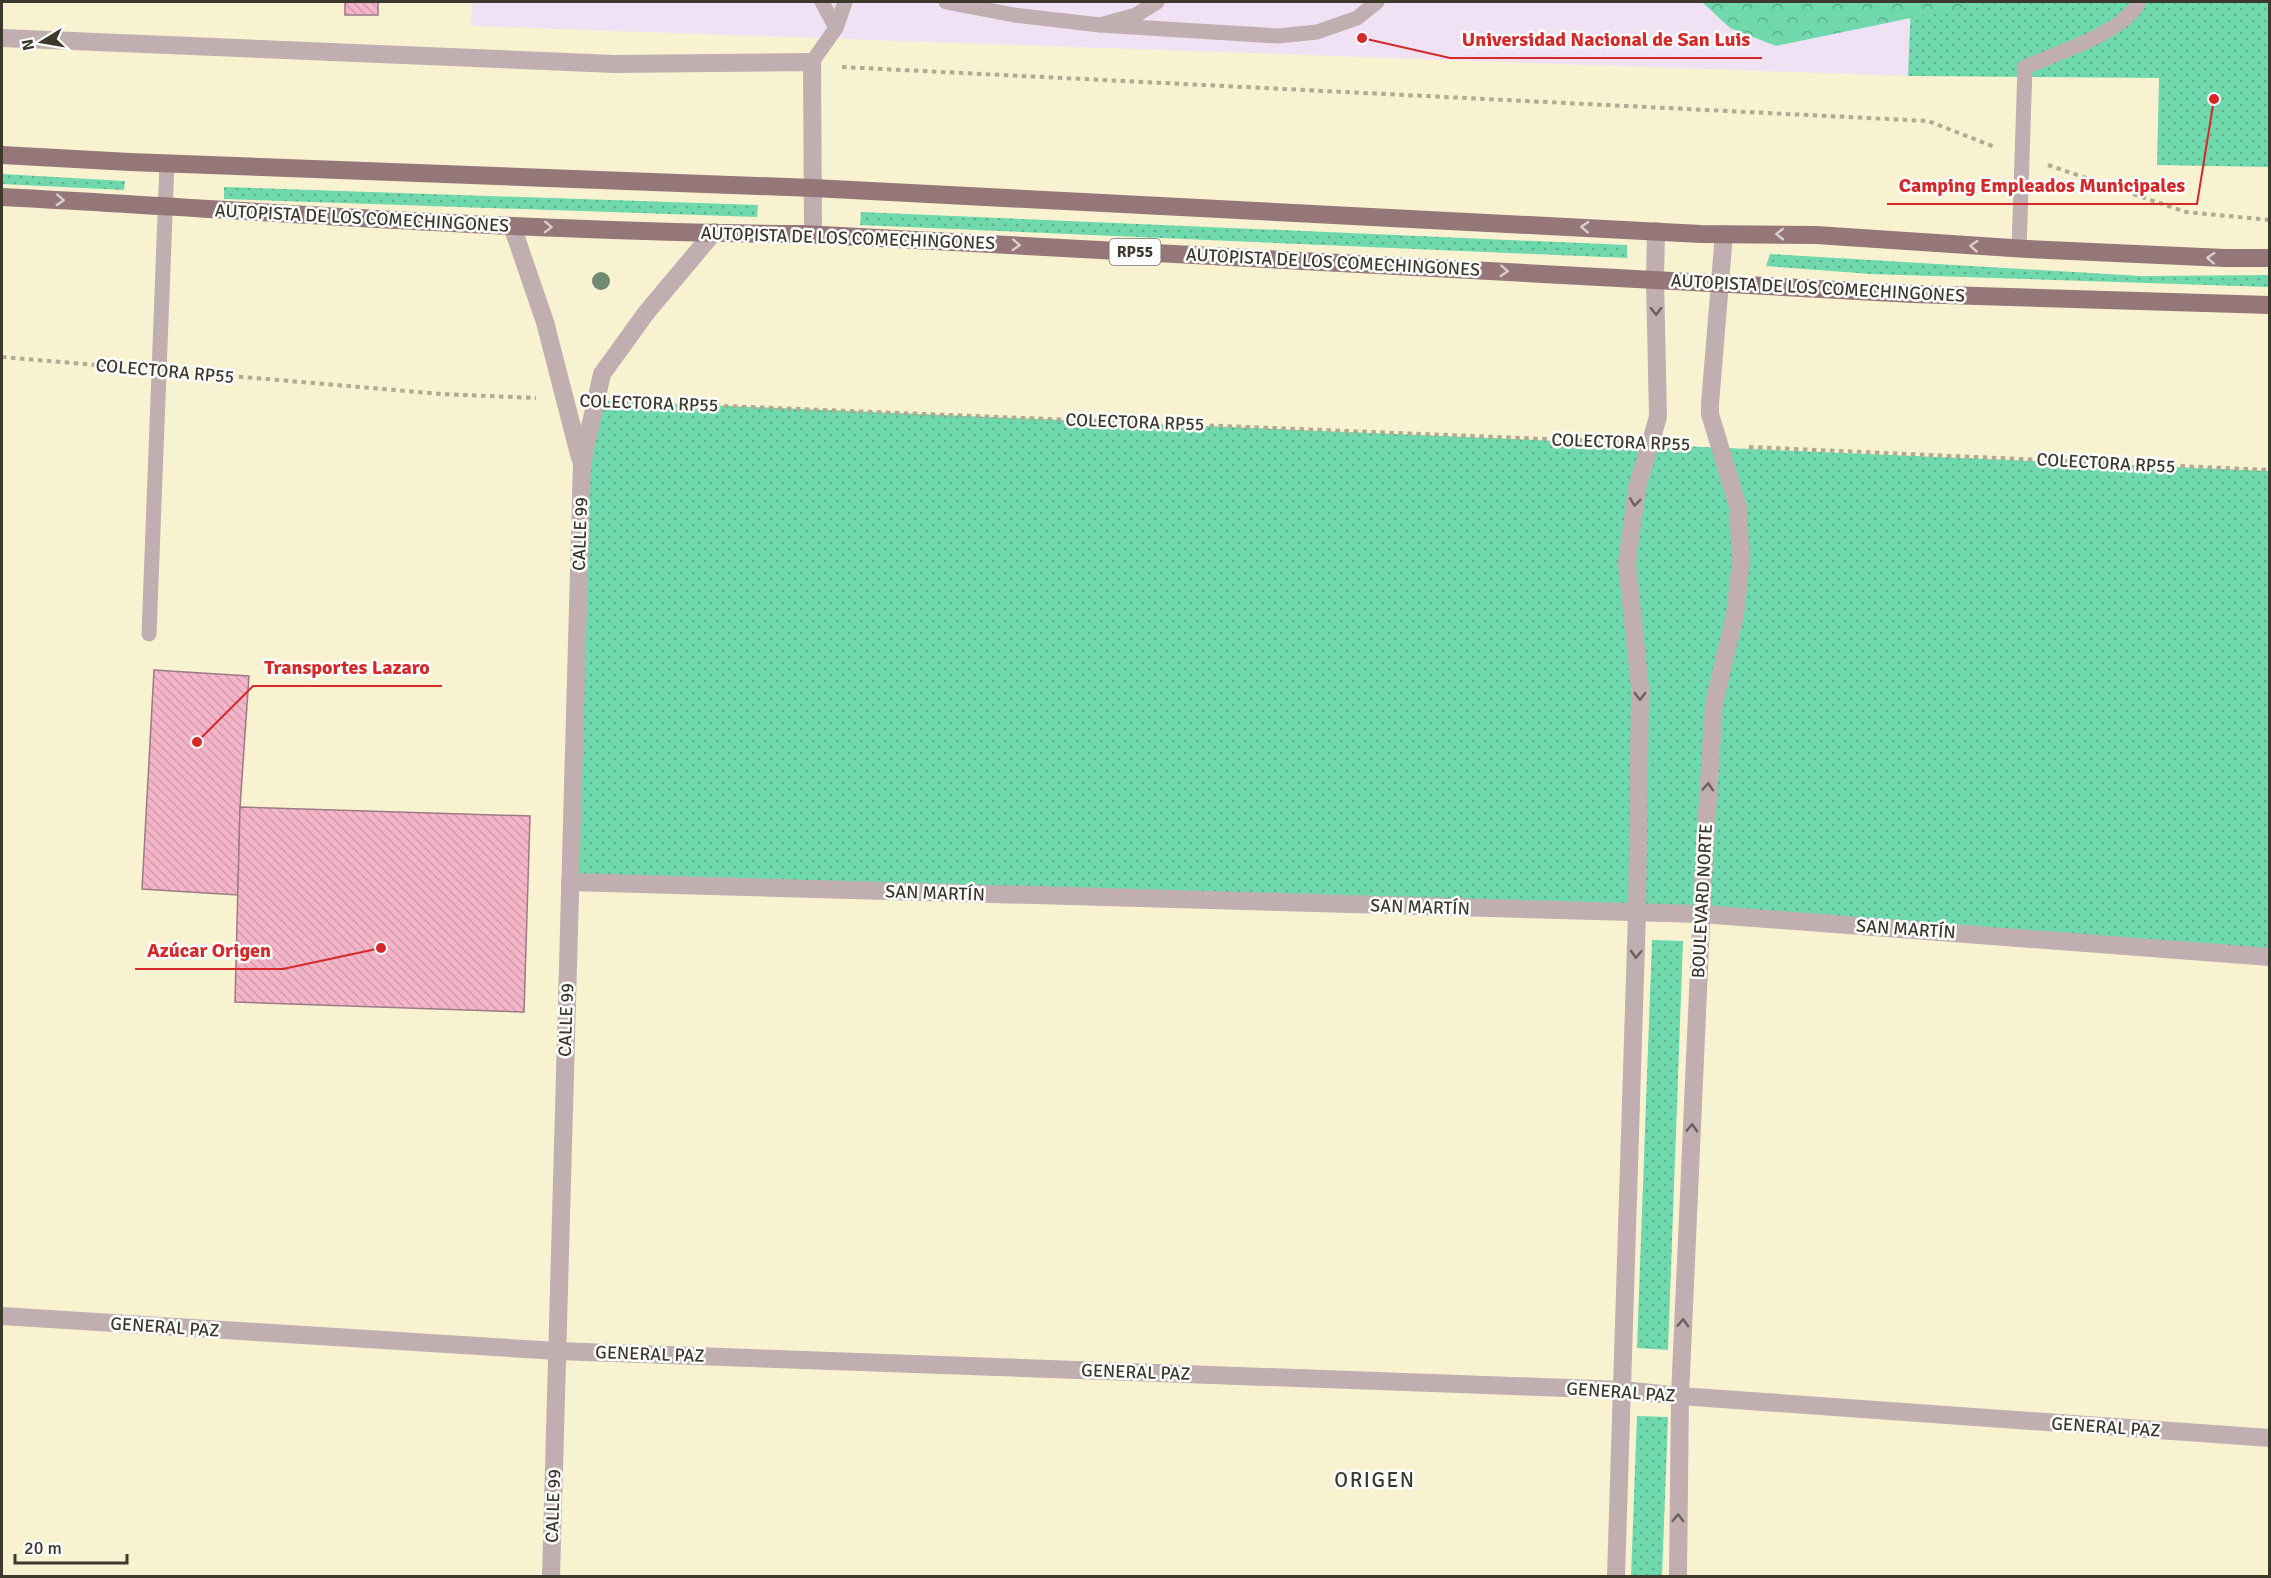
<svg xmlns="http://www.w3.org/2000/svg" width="2271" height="1578" viewBox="0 0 2271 1578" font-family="Signika,sans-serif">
	<defs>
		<pattern id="grass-dots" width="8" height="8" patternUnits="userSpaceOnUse" patternTransform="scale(1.5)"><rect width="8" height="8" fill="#6fd8ac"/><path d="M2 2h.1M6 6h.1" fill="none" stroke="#5cb08c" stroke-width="1.8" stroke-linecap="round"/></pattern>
		<pattern id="forest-crowns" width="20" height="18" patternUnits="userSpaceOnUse" patternTransform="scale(1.5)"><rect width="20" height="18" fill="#6fd8ac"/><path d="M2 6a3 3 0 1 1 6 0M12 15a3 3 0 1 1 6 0" fill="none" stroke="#5cb08c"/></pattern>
		<pattern id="building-back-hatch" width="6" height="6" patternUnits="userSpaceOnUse" patternTransform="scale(1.5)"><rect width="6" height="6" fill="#f4b5c9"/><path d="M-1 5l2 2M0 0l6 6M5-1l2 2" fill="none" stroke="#d29cad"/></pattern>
	</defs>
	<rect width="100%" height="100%" fill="#f9f2d0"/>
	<polygon fill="#f1e1f4" points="472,2 1911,2 1908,76 471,26"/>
	<g fill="url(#grass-dots)">
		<polygon points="1911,2 2269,2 2268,167 2157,165 2159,78 1908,76"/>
		<polygon points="2,174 125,181 124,190 2,184"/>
		<polygon points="224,187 758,205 757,217 224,199"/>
		<polygon points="861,212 1627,245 1627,258 860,225"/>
		<polygon points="1770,254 2141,276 2269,275 2269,287 1871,274 1766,266"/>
		<polygon points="589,400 2269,471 2269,957 1701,914 570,882"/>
		<polygon points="1652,940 1683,941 1668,1350 1637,1348"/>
		<polygon points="1637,1416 1668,1417 1662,1576 1631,1576"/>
	</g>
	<polygon fill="url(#forest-crowns)" points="1702,2 1988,2 1776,46 1730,28"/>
	<g fill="url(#building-back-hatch)" stroke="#9c7a85" stroke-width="1.5">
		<rect x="345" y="2" width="33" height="13"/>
		<polygon points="154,670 249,676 240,807 238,895 142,889"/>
		<polygon points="240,807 530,816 524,1012 235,1002"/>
	</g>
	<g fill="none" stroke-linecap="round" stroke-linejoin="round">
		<g stroke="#afaa90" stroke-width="4" stroke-dasharray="4.5 4.5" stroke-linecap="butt">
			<polyline points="842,67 1928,121 1995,147"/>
			<polyline points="2048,165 2186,212 2270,220"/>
			<polyline points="2,357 132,368"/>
			<polyline points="185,372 441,394 536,398"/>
			<polyline points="625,402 1621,442"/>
			<polyline points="1749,447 2270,470"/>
		</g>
		<g stroke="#c0aeb0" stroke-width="15">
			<polyline points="822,2 836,28"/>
			<polyline points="946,2 1014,15 1100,25 1136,15 1157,2"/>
			<polyline points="1100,25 1278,36 1317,32 1357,18 1377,2"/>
			<polyline points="812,62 836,28 845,2"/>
			<path d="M2019,249l6,-182c32,-14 98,-34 114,-65"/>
			<polyline points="149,634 167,163"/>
		</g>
		<g stroke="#c0aeb0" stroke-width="18">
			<polyline points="2,38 614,64 812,62 813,234"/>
			<polyline points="512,226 545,322 580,458"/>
			<polyline points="570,882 1701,914 2270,957"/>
			<polyline points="2,1316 557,1351 1623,1390 1680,1396 2270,1438"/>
			<polyline points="551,1576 582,463 602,374 646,313 714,232"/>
			<polyline points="1616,1576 1637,913 1640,688 1627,563 1637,488 1658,417 1655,279 1656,231"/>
			<polyline points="1678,1576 1680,1396 1703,879 1714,703 1735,615 1741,561 1738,507 1710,414 1710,404 1724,234"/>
		</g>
		<g stroke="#957779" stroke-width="18">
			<polyline points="2,155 130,162 813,188 1701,234 1816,235 2027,249 2225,258 2270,258"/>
			<path d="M2,197c267,14 534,36 802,37l1109,60 357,11"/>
		</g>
	</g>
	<circle fill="#708b71" cx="601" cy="281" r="9"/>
	<defs><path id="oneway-chevron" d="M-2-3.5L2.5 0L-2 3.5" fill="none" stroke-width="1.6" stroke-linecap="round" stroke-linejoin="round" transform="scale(1.5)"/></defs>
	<g stroke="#d9cfcf">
		<use href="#oneway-chevron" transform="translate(60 200) rotate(3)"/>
		<use href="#oneway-chevron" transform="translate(548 227) rotate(2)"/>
		<use href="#oneway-chevron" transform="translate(1585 227) rotate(-177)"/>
		<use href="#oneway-chevron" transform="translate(1780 234) rotate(-179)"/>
		<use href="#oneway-chevron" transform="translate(1016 245) rotate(3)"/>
		<use href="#oneway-chevron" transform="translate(1974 246) rotate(-176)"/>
		<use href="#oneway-chevron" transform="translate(2211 258) rotate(-177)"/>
		<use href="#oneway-chevron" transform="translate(1504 271) rotate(3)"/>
	</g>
	<g stroke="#6a625a">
		<use href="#oneway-chevron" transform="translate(1656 311) rotate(89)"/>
		<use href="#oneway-chevron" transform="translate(1635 502) rotate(97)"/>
		<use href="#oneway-chevron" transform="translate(1640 696) rotate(90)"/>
		<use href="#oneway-chevron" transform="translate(1708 787) rotate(-86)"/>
		<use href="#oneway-chevron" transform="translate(1636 954) rotate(92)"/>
		<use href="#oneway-chevron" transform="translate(1692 1128) rotate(-88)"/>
		<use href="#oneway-chevron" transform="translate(1683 1323) rotate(-88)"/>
		<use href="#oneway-chevron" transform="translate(1678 1518) rotate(-89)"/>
	</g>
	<g text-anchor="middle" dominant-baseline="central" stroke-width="5" stroke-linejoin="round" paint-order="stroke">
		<rect fill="#fefefe" stroke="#76746b" stroke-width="1.5" x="1109.5" y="239" width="51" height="26" rx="4.5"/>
		<g font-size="16" font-weight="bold" fill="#3c392c">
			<text x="1135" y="252">RP55</text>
		</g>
		<g font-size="18" fill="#3c392c" stroke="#fefefe">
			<text transform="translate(362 218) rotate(3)">AUTOPISTA DE LOS COMECHINGONES</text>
			<text transform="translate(848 238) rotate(2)">AUTOPISTA DE LOS COMECHINGONES</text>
			<text transform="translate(1333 262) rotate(3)">AUTOPISTA DE LOS COMECHINGONES</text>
			<text transform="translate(1818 288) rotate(3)">AUTOPISTA DE LOS COMECHINGONES</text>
			<text transform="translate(165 371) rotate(5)">COLECTORA RP55</text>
			<text transform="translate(649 403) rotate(2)">COLECTORA RP55</text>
			<text transform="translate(1135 422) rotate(2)">COLECTORA RP55</text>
			<text transform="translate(1621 442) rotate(2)">COLECTORA RP55</text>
			<text transform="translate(2106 463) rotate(3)">COLECTORA RP55</text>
			<text transform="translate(580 534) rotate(-88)">CALLE 99</text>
			<text transform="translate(935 893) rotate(2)">SAN MARTÍN</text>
			<text transform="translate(1702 901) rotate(-87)">BOULEVARD NORTE</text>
			<text transform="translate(1420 907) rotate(2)">SAN MARTÍN</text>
			<text transform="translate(1906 929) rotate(4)">SAN MARTÍN</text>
			<text transform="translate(566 1020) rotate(-88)">CALLE 99</text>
			<text transform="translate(165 1327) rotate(4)">GENERAL PAZ</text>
			<text transform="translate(650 1354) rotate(2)">GENERAL PAZ</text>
			<text transform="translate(1136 1372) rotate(2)">GENERAL PAZ</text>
			<text transform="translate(1621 1392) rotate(4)">GENERAL PAZ</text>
			<text transform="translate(2106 1427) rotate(4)">GENERAL PAZ</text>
			<text transform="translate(553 1506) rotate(-88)">CALLE 99</text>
		</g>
		<g font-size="21" letter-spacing="1.5" fill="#3c392c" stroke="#fefefe">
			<text x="1375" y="1480">ORIGEN</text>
		</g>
	</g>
	<path fill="none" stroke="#d62828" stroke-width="2" d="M1362 38L1450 58H1762M2214 99L2197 204H1887M197 742L253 686H442M381 948L283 969H135"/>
	<g fill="#d62828" stroke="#fefefe" stroke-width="2">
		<circle cx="1362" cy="38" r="6"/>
		<circle cx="2214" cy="99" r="6"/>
		<circle cx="197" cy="742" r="6"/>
		<circle cx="381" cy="948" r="6"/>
	</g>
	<g font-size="20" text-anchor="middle" font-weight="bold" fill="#d62828" stroke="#fefefe" stroke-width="5" stroke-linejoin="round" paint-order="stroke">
		<text x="1606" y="46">Universidad Nacional de San Luis</text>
		<text x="2042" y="192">Camping Empleados Municipales</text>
		<text x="347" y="674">Transportes Lazaro</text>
		<text x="209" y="957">Azúcar Origen</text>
	</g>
	<rect width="2271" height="1578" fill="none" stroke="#3c392c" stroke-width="6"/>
	<g transform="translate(42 42) rotate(259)" stroke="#fefefe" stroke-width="4.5" paint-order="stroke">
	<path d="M0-4.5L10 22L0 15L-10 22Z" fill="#3c392c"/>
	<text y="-9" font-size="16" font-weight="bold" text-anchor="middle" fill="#3c392c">N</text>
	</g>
	<path d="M15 1554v9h112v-9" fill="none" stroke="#3c392c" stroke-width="3"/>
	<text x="24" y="1554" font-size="18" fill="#3c392c" stroke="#fefefe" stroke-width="4.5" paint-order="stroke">20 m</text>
</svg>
